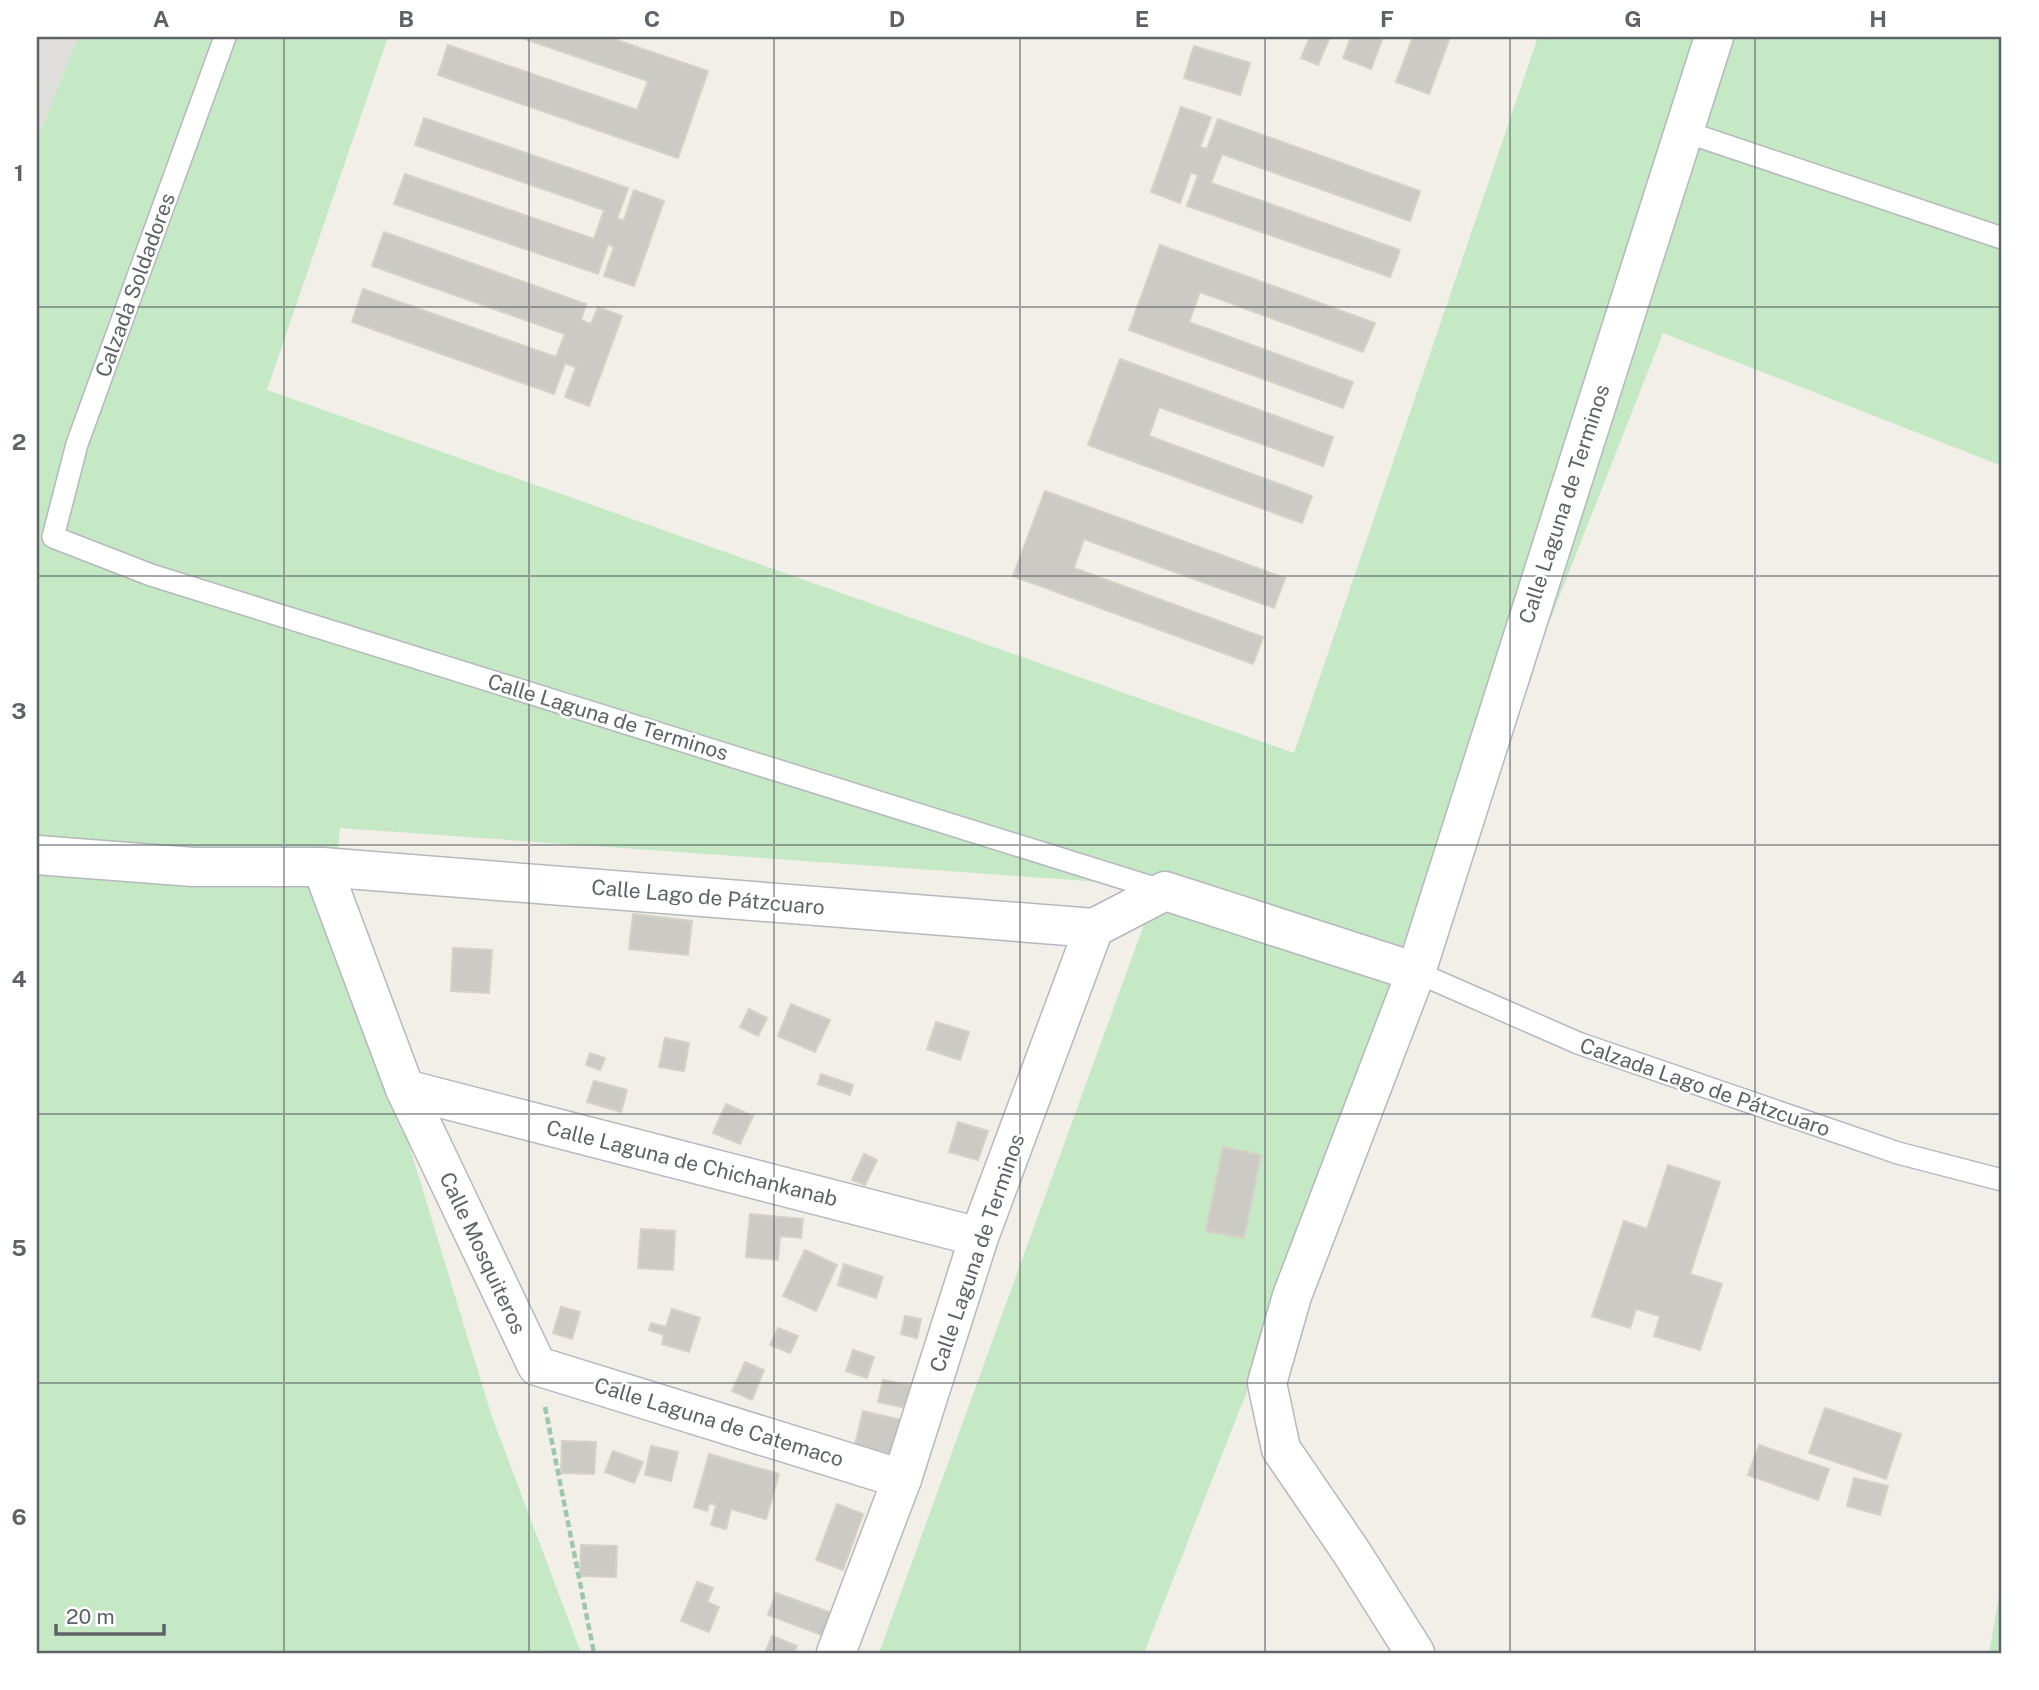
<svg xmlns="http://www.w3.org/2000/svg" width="2039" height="1690" viewBox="0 0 2039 1690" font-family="'Public Sans',sans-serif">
	<rect width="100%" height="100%" fill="#f1efe8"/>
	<polygon fill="#e0deda" points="37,37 78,37 37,140"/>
	<g fill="#c5e8c5">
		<polygon points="78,37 388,37 267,390 1294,753 1538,37 2002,37 2002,466 1663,333 1144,1653 879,1653 1158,886 340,828 333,895 491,1414 581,1653 37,1653 37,140"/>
		<polygon points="2002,1579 2002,1653 1988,1653 1989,1653"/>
	</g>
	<g fill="#cccac5" stroke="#d6d1c6" stroke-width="2">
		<polygon points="519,37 608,37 708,71 678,158 438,75 448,45 637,110 648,81"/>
		<polygon points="1310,37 1330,37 1318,65 1301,58"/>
		<polygon points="1351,37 1383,37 1371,69 1343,58"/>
		<polygon points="1413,37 1450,37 1429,94 1396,82"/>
		<polygon points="1194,46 1250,63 1240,95 1184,78"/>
		<polygon points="1181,107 1211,117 1200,147 1207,149 1218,119 1420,191 1410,221 1222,154 1211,183 1400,250 1390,277 1187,206 1198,175 1191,172 1180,203 1151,192"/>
		<polygon points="424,118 628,188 617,219 624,220 634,190 664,201 634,286 604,276 614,247 608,244 598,274 394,204 405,174 594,239 604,210 415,145"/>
		<polygon points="384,232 586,304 581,320 591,324 598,307 622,316 589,406 565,397 576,367 565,363 554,394 352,322 363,289 556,357 565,334 372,266"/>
		<polygon points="1160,245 1375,323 1363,352 1200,292 1189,322 1353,382 1343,408 1129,330"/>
		<polygon points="1120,359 1333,437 1323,466 1159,407 1149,436 1312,496 1302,523 1088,445"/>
		<polygon points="1045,491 1285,578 1274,608 1084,539 1074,568 1263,637 1253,664 1013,576"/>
		<polygon points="633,914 692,921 688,955 629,949"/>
		<polygon points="453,948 492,950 489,993 451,991"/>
		<polygon points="791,1004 830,1020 815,1052 778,1036"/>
		<polygon points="749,1009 767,1018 758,1036 740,1027"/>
		<polygon points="936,1022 969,1032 960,1060 927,1049"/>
		<polygon points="665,1038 689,1043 684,1071 659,1067"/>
		<polygon points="590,1053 605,1058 600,1070 586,1065"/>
		<polygon points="821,1074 853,1085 850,1095 818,1084"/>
		<polygon points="594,1081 627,1090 621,1112 587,1102"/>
		<polygon points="726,1104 753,1116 740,1144 713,1133"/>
		<polygon points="958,1122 988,1131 978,1160 949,1152"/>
		<polygon points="1223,1147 1261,1155 1244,1238 1206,1231"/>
		<polygon points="864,1154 877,1160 865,1185 852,1180"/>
		<polygon points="1668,1165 1720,1182 1690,1274 1722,1284 1700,1350 1654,1336 1660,1316 1636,1309 1630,1328 1592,1316 1624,1221 1647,1229"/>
		<polygon points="750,1214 803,1219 801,1238 780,1236 778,1260 746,1257"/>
		<polygon points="641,1229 675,1231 673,1270 638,1268"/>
		<polygon points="805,1250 837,1265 816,1311 783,1296"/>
		<polygon points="844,1264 883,1277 876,1298 838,1285"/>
		<polygon points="561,1307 580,1312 572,1339 553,1333"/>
		<polygon points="672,1309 700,1318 689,1352 662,1344 664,1335 649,1330 651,1323 666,1327"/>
		<polygon points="905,1316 921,1319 917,1338 901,1334"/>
		<polygon points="778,1328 798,1336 790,1353 770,1345"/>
		<polygon points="853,1350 874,1357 867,1378 846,1371"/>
		<polygon points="745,1362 764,1370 752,1400 732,1391"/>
		<polygon points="883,1380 916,1386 911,1409 878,1402"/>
		<polygon points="1825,1408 1901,1434 1886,1479 1809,1453"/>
		<polygon points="863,1411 901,1420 893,1454 855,1445"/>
		<polygon points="562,1441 596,1442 594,1474 561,1473"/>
		<polygon points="1759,1445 1829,1469 1818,1500 1748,1475"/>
		<polygon points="651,1446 678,1452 671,1481 645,1475"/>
		<polygon points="613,1451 643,1462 634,1483 605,1472"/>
		<polygon points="709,1454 779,1474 766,1519 731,1509 726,1529 711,1525 716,1505 709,1503 707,1511 694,1507"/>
		<polygon points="1854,1478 1888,1486 1880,1515 1847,1506"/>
		<polygon points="837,1504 863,1514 843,1570 816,1560"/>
		<polygon points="581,1545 617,1546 616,1577 580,1576"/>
		<polygon points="697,1582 713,1588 707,1602 719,1607 709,1632 681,1621"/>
		<polygon points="776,1593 835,1614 827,1637 768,1615"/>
		<polygon points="772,1636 797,1646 794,1653 765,1653"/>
	</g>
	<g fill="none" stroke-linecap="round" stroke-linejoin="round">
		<defs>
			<g id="lane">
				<polyline points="225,37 77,444 53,537 151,575 1164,891"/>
				<polyline points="1683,131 2002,238"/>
				<polyline points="1416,972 1578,1043 1898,1153 2002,1180"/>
			</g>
			<g id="street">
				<polyline points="37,855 193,867 322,867 1094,928"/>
				<polyline points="322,867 405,1089 537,1366 902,1479"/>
				<polyline points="405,1089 979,1237"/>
				<polyline points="836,1653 902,1479 979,1237 1094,928 1165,891 1416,972"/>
				<polyline points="1415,1653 1352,1553 1281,1449 1267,1383 1292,1296 1416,972 1714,37"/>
			</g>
		</defs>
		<use href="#lane" stroke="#b5b8bc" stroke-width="24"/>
		<use href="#street" stroke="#b5b8bc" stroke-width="41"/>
		<polyline stroke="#9cc7a9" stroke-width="4.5" stroke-dasharray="7 3.5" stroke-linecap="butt" points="545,1407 594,1653"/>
		<use href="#lane" stroke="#fff" stroke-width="21"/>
		<use href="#street" stroke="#fff" stroke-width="38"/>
	</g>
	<path fill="none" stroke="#5f6368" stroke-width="2" stroke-opacity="0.55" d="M284,37v1616M529,37v1616M774,37v1616M1020,37v1616M1265,37v1616M1510,37v1616M1755,37v1616M37,307h1965M37,576h1965M37,845h1965M37,1114h1965M37,1383h1965"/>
	<g text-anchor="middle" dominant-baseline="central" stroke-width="5" stroke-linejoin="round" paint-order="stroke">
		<g font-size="21" fill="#5f6368" stroke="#fff">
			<text transform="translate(135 285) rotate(-70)">Calzada Soldadores</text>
			<text transform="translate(1564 504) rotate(-72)">Calle Laguna de Terminos</text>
			<text transform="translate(608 717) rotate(17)">Calle Laguna de Terminos</text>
			<text transform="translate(708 897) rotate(5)">Calle Lago de Pátzcuaro</text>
			<text transform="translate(1705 1087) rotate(19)">Calzada Lago de Pátzcuaro</text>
			<text transform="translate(692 1163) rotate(14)">Calle Laguna de Chichankanab</text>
			<text transform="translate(483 1253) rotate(65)">Calle Mosquiteros</text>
			<text transform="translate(977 1253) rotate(-71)">Calle Laguna de Terminos</text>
			<text transform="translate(719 1422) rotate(17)">Calle Laguna de Catemaco</text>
		</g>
	</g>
	<rect width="2039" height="1690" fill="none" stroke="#ffffff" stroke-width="77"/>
	<path d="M56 1624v10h108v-10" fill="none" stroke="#5f6368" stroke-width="3.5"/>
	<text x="66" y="1624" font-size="21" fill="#5f6368" stroke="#ffffff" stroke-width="5" paint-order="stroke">20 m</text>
	<rect x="38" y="38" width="1962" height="1614" fill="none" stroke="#5f6368" stroke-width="2.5"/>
	<g font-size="23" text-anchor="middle" font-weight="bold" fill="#5f6368">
		<text x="161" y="27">A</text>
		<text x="406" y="27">B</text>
		<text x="652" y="27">C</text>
		<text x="897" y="27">D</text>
		<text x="1142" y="27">E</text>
		<text x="1387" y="27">F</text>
		<text x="1633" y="27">G</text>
		<text x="1878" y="27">H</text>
		<text x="19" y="181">1</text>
		<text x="19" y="450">2</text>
		<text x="19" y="719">3</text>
		<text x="19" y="987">4</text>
		<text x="19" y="1256">5</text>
		<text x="19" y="1525">6</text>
	</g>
</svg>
